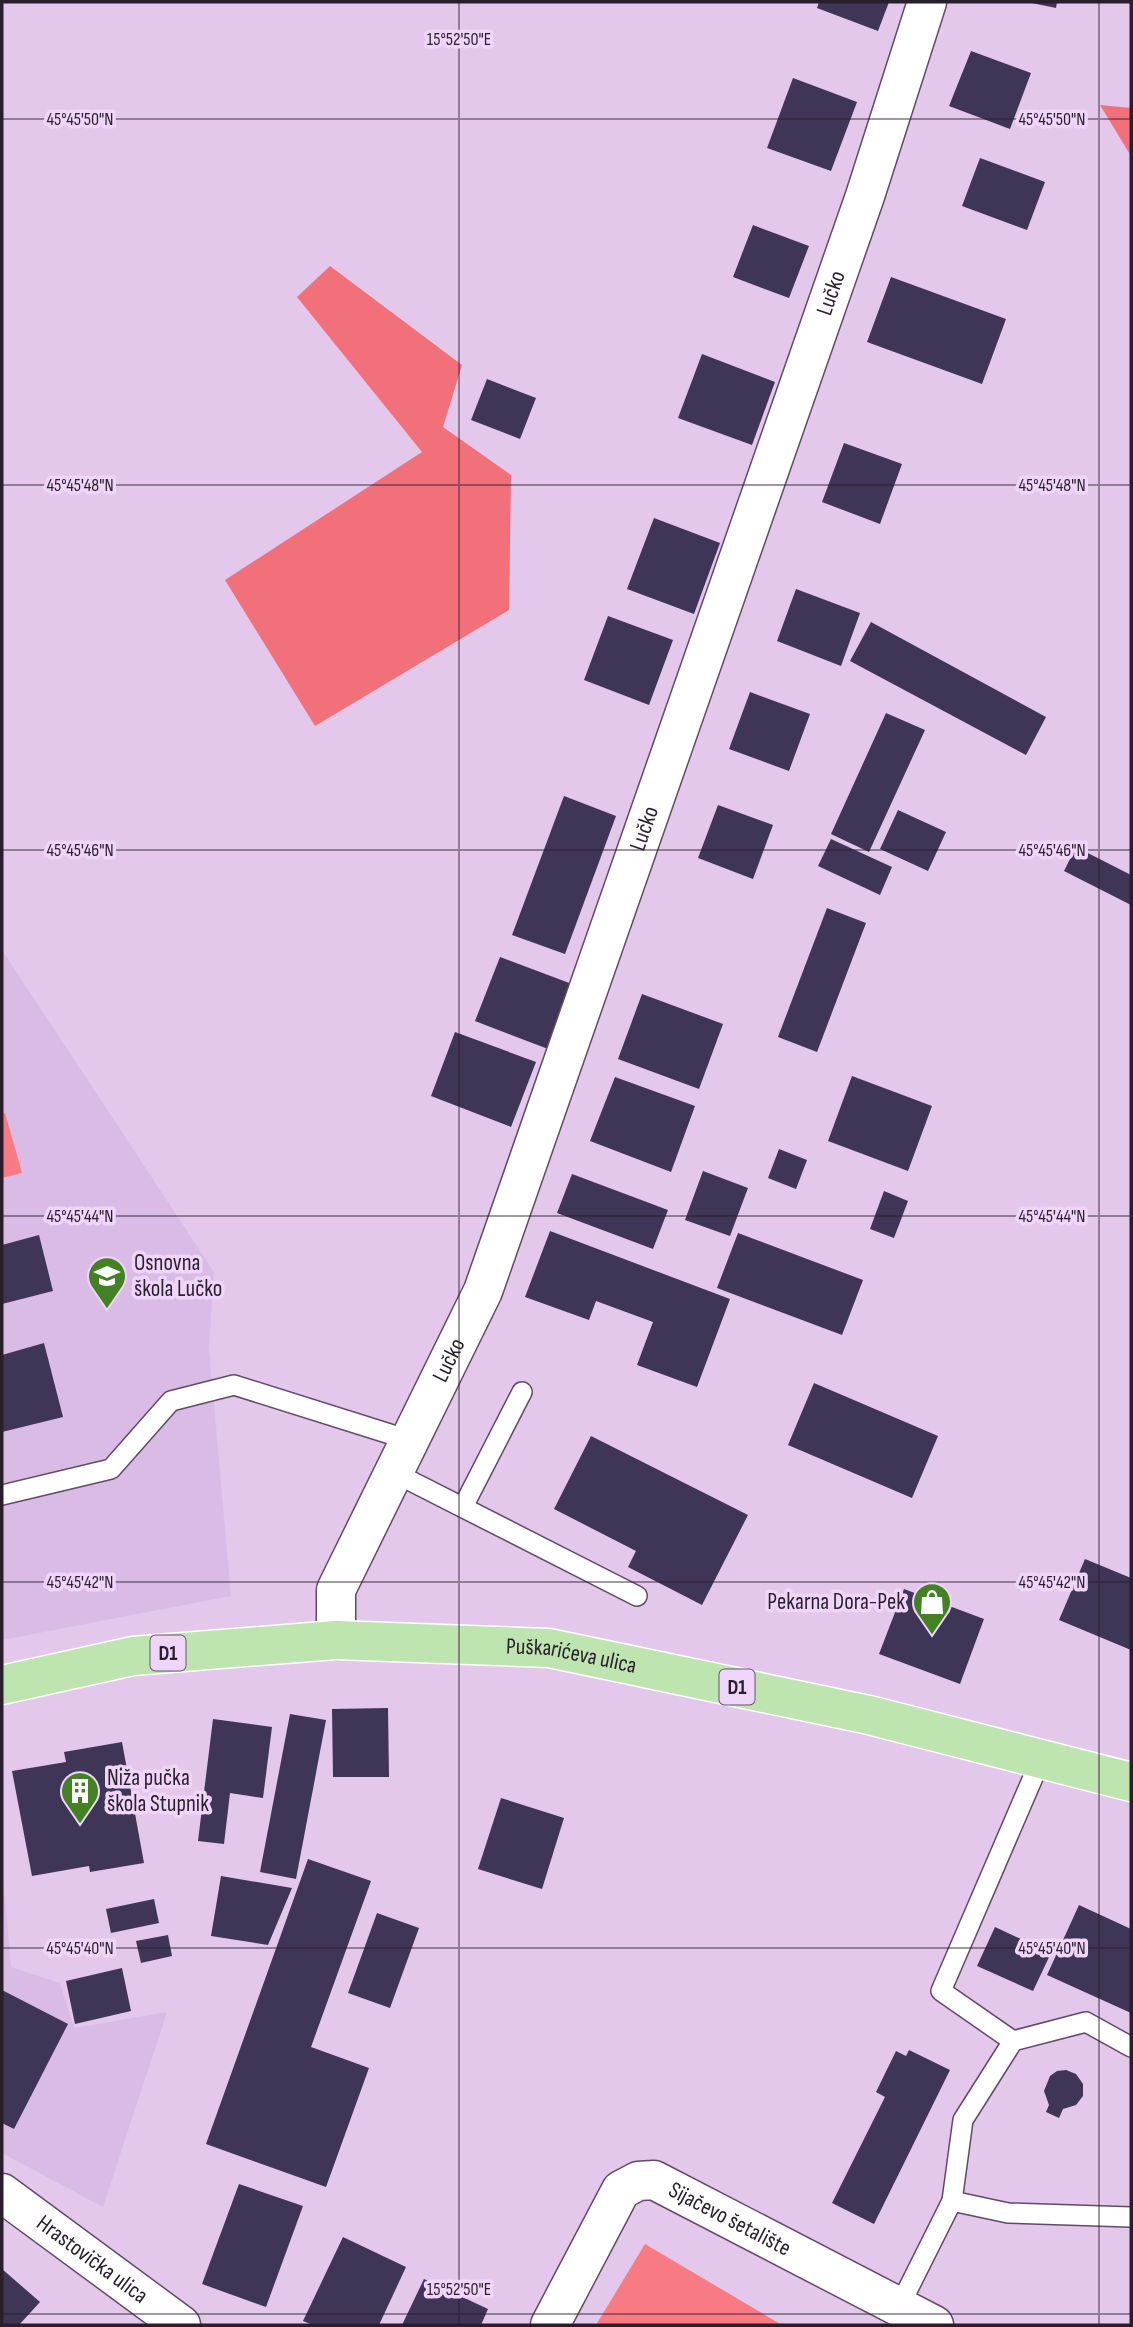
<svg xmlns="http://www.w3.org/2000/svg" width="1133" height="2327" viewBox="0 0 1133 2327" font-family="'Sofia Sans Condensed',sans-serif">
	<rect width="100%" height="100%" fill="#e3c8ec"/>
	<g fill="#dabbe5">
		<polygon points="2,950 214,1272 209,1348 231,1596 2,1640"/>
		<polygon points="2,1866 11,1967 60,1983 74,2028 167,2012 103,2207 2,2153"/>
	</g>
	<g fill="#f87a83">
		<polygon points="5,1113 22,1173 2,1178 2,1114"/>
		<polygon points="645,2244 782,2325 596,2325"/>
	</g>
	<g fill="#f2707a">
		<polygon points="1100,105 1131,108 1131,156"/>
		<polygon points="330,266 462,365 443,427 511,475 509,610 315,726 225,580 422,452 297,297"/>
	</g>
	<g fill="#3f3556">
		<polygon points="819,2 889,2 878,31 817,8"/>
		<polygon points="1027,2 1057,2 1056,8"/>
		<polygon points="971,51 1031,73 1010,129 949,106"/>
		<polygon points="793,78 857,102 831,171 767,148"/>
		<polygon points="980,158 1045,182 1027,230 962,206"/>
		<polygon points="753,225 809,246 789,298 733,277"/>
		<polygon points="891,277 1006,319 982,384 867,342"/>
		<polygon points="702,354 775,382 752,445 678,418"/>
		<polygon points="487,379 536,398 520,439 471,420"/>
		<polygon points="844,443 902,464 880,524 822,502"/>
		<polygon points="654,518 720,543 694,614 627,589"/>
		<polygon points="796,589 860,613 841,666 777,641"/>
		<polygon points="608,616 673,640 649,705 584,680"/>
		<polygon points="871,622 1046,717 1026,755 850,661"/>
		<polygon points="750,692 810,714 789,771 729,749"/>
		<polygon points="886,713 925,730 869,852 831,834"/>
		<polygon points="564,796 616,816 565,954 512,935"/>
		<polygon points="718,805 773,825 753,879 698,858"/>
		<polygon points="898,810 946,832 928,871 880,849"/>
		<polygon points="831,839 892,867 880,895 818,866"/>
		<polygon points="1076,847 1131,875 1131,905 1064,871"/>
		<polygon points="827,908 866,923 817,1052 778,1037"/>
		<polygon points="500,957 580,987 556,1052 475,1021"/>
		<polygon points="642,994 723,1024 699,1089 618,1059"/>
		<polygon points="455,1032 536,1062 511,1127 431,1096"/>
		<polygon points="852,1076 932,1106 908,1171 828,1141"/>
		<polygon points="615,1077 695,1106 671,1172 590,1141"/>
		<polygon points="779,1149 807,1160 796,1189 768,1178"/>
		<polygon points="703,1171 748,1188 730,1236 685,1220"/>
		<polygon points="572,1174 668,1210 653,1249 557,1213"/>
		<polygon points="884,1191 908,1201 894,1238 870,1229"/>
		<polygon points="550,1231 730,1299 697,1387 637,1365 653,1322 596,1301 589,1320 525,1297"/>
		<polygon points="738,1233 863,1280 842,1335 717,1288"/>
		<polygon points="39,1235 53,1291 2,1304 2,1245"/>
		<polygon points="44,1343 63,1417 2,1432 2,1355"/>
		<polygon points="814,1383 938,1436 912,1498 788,1445"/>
		<polygon points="591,1436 748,1515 702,1605 628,1567 636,1551 554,1509"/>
		<polygon points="1085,1559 1131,1578 1131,1650 1059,1620"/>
		<polygon points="904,1589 984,1619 960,1684 879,1654"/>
		<polygon points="388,1708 389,1777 333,1777 332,1709"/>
		<polygon points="290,1714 326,1720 296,1879 260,1872"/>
		<polygon points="213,1719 272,1727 263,1798 230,1793 224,1844 198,1841"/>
		<polygon points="122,1742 144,1863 90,1872 89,1866 32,1876 12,1771 66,1762 64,1752"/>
		<polygon points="501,1798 564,1818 542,1889 478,1869"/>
		<polygon points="308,1859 371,1881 311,2047 369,2068 326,2187 206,2144"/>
		<polygon points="221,1876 292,1888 268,1945 211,1936"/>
		<polygon points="154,1899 159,1923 111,1933 106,1909"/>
		<polygon points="1079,1905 1131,1929 1131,2013 1047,1975"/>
		<polygon points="377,1913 419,1928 390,2008 348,1993"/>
		<polygon points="995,1927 1051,1953 1033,1991 977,1966"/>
		<polygon points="168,1935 172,1956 141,1963 136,1941"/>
		<polygon points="122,1968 131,2011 75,2024 66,1981"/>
		<polygon points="2,1990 68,2024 14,2129 2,2123"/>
		<polygon points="909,2050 950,2070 874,2224 832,2203 885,2097 876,2092 896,2051 906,2056"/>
		<polygon points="1066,2070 1076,2074 1083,2084 1083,2096 1076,2105 1063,2109 1059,2118 1046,2112 1049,2105 1044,2091 1050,2076 1057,2071"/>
		<polygon points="239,2184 303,2206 266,2307 202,2284"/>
		<polygon points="343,2237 406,2267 379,2325 313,2325 303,2321"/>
		<polygon points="2,2269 40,2302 19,2325 2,2325"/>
		<polygon points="424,2279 488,2309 481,2325 402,2325"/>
	</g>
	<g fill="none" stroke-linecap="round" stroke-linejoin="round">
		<defs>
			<g id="lane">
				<polyline points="393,1472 637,1596"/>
				<polyline points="2,1495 111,1469 171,1401 234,1385 409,1440"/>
				<polyline points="463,1507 522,1392"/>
				<polyline points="1013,2041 941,1991 1041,1759"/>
				<polyline points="952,2201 1008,2213 1131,2217"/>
				<polyline points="899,2307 952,2201 963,2120 1013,2041 1086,2022 1131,2047"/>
			</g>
			<g id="street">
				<path id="s1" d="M336,1640v-50l147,-299 382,-1095 62,-194"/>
				<path id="s2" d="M2,2193l179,132"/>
				<path id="s3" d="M550,2325l71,-135 17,-9 16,-1 280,145"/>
			</g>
			<g id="primary">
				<path id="s4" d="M2,1685l131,-29 203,-16 213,8 320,67 262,67"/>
			</g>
		</defs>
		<use href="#lane" stroke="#614a69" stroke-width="22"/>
		<use href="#street" stroke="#614a69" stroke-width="41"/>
		<use href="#primary" stroke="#fff" stroke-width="41"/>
		<use href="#lane" stroke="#fff" stroke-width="19"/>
		<use href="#street" stroke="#fff" stroke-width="38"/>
		<use href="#primary" stroke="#bee4af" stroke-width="38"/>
	</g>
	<path fill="none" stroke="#291f2c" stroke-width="2" stroke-opacity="0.45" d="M459,2v2323M1099,2v2323M2,119h1129M2,485h1129M2,850h1129M2,1216h1129M2,1582h1129M2,1948h1129M2,2314h1129"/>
	<defs>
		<symbol id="school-pin" viewBox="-11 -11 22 30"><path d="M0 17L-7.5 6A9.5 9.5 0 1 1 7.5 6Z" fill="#428222" stroke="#f0d5fa"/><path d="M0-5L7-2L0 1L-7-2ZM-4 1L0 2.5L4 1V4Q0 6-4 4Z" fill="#fff"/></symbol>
		<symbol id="shop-pin" viewBox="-11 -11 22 30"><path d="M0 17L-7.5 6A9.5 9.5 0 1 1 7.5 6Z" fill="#428222" stroke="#f0d5fa"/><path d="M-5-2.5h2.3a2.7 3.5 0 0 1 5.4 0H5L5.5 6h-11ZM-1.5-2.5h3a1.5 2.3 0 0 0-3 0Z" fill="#fff"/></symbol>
		<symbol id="building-pin" viewBox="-11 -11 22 30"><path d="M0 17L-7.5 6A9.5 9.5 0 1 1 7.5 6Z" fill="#428222" stroke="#f0d5fa"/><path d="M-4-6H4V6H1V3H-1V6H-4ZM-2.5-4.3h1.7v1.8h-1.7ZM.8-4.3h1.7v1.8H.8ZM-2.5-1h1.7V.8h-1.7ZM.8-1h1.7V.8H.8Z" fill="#fff"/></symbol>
	</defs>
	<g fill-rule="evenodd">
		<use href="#school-pin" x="85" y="1254" width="44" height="60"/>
		<use href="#shop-pin" x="910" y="1580" width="44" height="60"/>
		<use href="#building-pin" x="58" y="1769" width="44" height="60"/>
	</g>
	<g text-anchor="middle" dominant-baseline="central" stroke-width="7" stroke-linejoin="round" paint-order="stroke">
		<g fill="#f0d5fa" stroke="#65566a" stroke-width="2">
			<rect x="150.5" y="1635.5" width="35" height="35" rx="5"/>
			<rect x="719.5" y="1669.5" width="35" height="35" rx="5"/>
		</g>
		<g font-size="21" font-weight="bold" fill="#291f2c">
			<text x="168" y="1653">D1</text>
			<text x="737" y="1687">D1</text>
		</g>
		<g font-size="23" fill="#291f2c" stroke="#f0d5fa">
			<text stroke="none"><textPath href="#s1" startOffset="1440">Lučko</textPath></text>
			<text stroke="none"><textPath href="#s1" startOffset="873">Lučko</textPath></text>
			<text stroke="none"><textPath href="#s1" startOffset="306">Lučko</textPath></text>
			<text stroke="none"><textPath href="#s4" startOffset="574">Puškarićeva ulica</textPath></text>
			<text stroke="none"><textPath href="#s3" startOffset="273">Sijačevo šetalište</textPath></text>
			<text stroke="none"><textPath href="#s2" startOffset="112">Hrastovička ulica</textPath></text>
		</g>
		<g font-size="23" fill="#291f2c" stroke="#f0d5fa" text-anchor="start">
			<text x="134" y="1263">Osnovna<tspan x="134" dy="26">škola Lučko</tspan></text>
			<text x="905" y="1602" text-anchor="end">Pekarna Dora-Pek</text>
			<text x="107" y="1778">Niža pučka<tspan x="107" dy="26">škola Stupnik</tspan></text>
		</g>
	</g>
	<g font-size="18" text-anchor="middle" fill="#291f2c" stroke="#f0d5fa" stroke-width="7" stroke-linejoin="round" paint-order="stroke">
		<text x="459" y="45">15°52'50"E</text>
		<text x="80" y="125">45°45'50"N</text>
		<text x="1052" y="125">45°45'50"N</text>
		<text x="80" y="491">45°45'48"N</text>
		<text x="1052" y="491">45°45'48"N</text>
		<text x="80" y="856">45°45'46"N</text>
		<text x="1052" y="856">45°45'46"N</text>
		<text x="80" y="1222">45°45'44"N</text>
		<text x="1052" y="1222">45°45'44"N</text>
		<text x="80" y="1588">45°45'42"N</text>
		<text x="1052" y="1588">45°45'42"N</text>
		<text x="80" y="1954">45°45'40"N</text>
		<text x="1052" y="1954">45°45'40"N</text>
		<text x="459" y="2295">15°52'50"E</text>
	</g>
	<rect width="1133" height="2327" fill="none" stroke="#291f2c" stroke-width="7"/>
</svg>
